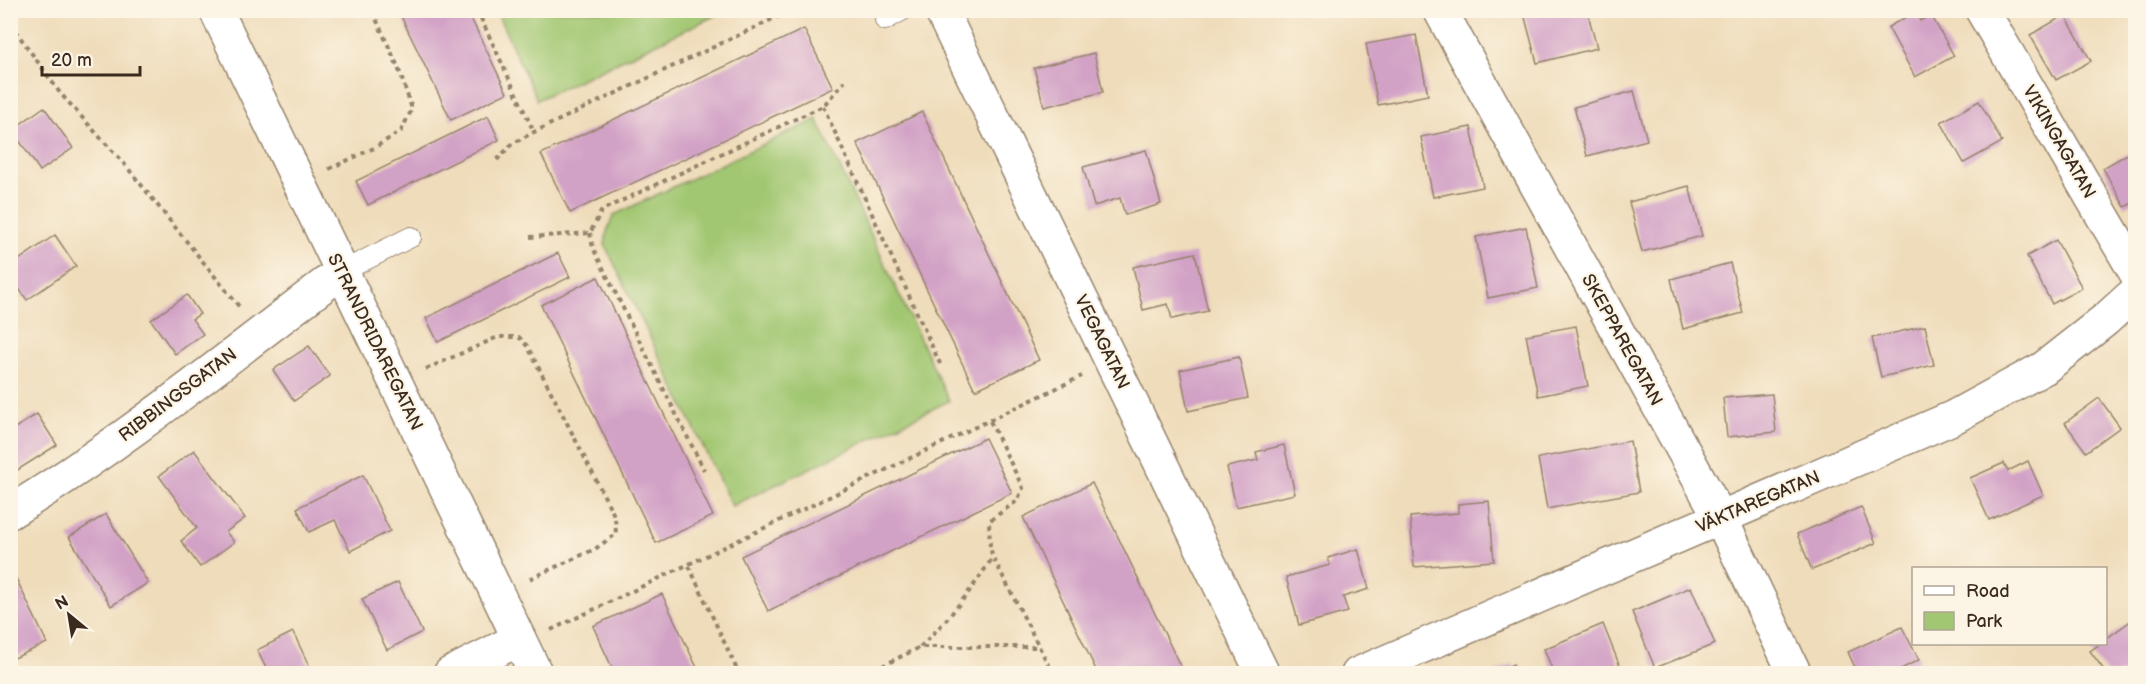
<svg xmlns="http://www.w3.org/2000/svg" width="2146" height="684" viewBox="0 0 2146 684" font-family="'Balsamiq Sans',sans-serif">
	<rect width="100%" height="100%" fill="#fcf5e5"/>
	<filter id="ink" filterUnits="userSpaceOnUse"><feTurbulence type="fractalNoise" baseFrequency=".0167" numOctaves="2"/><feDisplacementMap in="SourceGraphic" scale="12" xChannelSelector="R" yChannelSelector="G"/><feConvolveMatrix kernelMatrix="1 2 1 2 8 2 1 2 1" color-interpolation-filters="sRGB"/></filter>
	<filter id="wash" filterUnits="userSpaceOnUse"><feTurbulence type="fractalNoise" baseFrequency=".008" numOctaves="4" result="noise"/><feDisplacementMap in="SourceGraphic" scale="24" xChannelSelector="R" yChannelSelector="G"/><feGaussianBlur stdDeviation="1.35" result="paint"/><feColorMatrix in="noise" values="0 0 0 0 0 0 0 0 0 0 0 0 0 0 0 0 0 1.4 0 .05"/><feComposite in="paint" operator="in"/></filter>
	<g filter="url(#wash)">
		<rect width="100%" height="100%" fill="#efdcba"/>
		<g fill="#a2c772" stroke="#6e7848" stroke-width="1.5">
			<polygon points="496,11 725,11 537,100"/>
			<polygon points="817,119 949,401 732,506 605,245 607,231 614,215"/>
		</g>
		<g id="blocks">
			<g fill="#d2a1c6">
				<polygon points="398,10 467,10 507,93 451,120"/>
				<polygon points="1536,10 1587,10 1597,48 1537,63 1524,14"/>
				<polygon points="1915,12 1920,21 1931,15 1954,56 1915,77 1888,27"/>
				<polygon points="2065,15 2091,61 2056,80 2030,35"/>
				<polygon points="804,29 833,88 570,213 541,154"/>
				<polygon points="1416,35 1428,95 1378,105 1366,44"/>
				<polygon points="1094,53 1103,92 1044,107 1034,68"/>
				<polygon points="1634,91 1647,140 1587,156 1574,107"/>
				<polygon points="1979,101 2002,142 1964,163 1941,122"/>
				<polygon points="44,107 73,148 40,171 12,130"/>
				<polygon points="922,112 1039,360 975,390 857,143"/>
				<polygon points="488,116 499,140 368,205 356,181"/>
				<polygon points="1471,127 1483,187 1433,197 1421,137"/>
				<polygon points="2136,149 2136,201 2125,207 2103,168"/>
				<polygon points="1146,150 1161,204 1125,215 1120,198 1094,206 1083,167"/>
				<polygon points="1689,186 1702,236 1642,252 1629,202"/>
				<polygon points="1526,227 1538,288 1488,298 1476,237"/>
				<polygon points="55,235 76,266 27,300 10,276 10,266"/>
				<polygon points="2056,240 2082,288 2052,304 2027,256"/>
				<polygon points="558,253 570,277 438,342 426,318"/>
				<polygon points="1195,253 1208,311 1172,319 1168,304 1143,310 1133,267"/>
				<polygon points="1730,263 1743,313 1683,329 1671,279"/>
				<polygon points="598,277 713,516 656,543 541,305"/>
				<polygon points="187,295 200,314 192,319 203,334 175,354 151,320"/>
				<polygon points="1576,326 1588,386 1538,396 1526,335"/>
				<polygon points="1925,326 1934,365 1881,377 1872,338"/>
				<polygon points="309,346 330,376 294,401 273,370"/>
				<polygon points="1239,357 1248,398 1188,411 1180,370"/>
				<polygon points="1772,394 1776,432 1727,437 1723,398"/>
				<polygon points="2099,398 2120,427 2086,452 2065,423"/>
				<polygon points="37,414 57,445 16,471 10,462 10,431"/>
				<polygon points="985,438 1012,493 768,611 741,556"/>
				<polygon points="1630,441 1639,492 1547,509 1538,458"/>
				<polygon points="1284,445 1295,494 1236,507 1227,467 1258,460 1256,452"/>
				<polygon points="194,450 245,518 226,532 234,542 200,567 181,541 197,528 159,476"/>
				<polygon points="2028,461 2043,495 1989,520 1970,478 2004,463 2008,471"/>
				<polygon points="363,475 390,531 350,551 335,520 309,532 297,508"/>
				<polygon points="1092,483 1184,674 1098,674 1023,517"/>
				<polygon points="1489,501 1494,561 1414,567 1410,517 1458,513 1458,504"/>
				<polygon points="1861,507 1876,543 1812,570 1797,534"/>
				<polygon points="106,514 148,583 111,606 69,537"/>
				<polygon points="1358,549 1369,589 1343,597 1348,612 1299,625 1286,577 1330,565 1328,558"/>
				<polygon points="13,572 47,643 10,660 10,574"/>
				<polygon points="398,582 422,632 387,650 362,599"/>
				<polygon points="1691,587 1715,644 1655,668 1632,612"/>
				<polygon points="662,594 700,674 615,674 593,626"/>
				<polygon points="2136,617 2136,674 2107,674 2090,651 2100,644 2106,644 2106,639"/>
				<polygon points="1603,624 1623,674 1554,674 1544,649"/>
				<polygon points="1902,627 1919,660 1891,674 1858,674 1848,652"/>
				<polygon points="293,632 313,674 269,674 257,650"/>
				<polygon points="1513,664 1517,674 1492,674"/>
			</g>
		</g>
	</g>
	<g filter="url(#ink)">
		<use href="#blocks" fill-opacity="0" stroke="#95836c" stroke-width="1.5"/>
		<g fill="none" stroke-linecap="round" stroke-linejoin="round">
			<defs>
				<g id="service">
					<polyline points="885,20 903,10"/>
					<polyline points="341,272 411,237"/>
				</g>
				<g id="minor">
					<polyline points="216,10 536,674"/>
					<polyline points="941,10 1263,674"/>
					<polyline points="1440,10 1721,519 1795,674"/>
					<polyline points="1982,10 2136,273"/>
					<path d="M10,512c117,-71 222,-158 331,-240"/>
					<polyline points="450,674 519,639"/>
					<polyline points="1358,674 1952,418 2044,368 2105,320 2136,292"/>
				</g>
			</defs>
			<use href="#service" stroke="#95836c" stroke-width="22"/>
			<use href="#minor" stroke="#95836c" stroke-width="36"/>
			<g stroke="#95836c" stroke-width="4" stroke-dasharray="4.5 4.5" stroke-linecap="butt">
				<polyline points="477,10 534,132"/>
				<polyline points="10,23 60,93 126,166 241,309"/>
				<polyline points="823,106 941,366"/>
				<polyline points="497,160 512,144 534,132 777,17 796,10"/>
				<polyline points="329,169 374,148 401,131 412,109 398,67 372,10"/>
				<polyline points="590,233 593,248 704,470"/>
				<polyline points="530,237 590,233 602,210 823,106 845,81"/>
				<polyline points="426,369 498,337 519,337 528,347 615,517 616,534 595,549 527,580"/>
				<polyline points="990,421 1023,488 1017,501 989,521 990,548 993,557 1053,674"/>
				<polyline points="689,566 739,674"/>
				<polyline points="551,630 1082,376"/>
				<path d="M920,647c30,-29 50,-55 73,-90"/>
				<polyline points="866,674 920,647 1039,647"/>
			</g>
			<use href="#service" stroke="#fff" stroke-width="20"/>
			<use href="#minor" stroke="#fff" stroke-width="33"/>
		</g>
	</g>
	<g text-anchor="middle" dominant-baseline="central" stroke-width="4.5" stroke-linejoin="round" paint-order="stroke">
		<g font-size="18" fill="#3b2a1e" stroke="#fcf5e5">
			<text transform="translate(2059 142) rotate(60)">VIKINGAGATAN</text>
			<text transform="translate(1622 340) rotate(61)">SKEPPAREGATAN</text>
			<text transform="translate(375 342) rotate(64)">STRANDRIDAREGATAN</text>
			<text transform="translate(1102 342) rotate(64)">VEGAGATAN</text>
			<text transform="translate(178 395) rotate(-37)">RIBBINGSGATAN</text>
			<text transform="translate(1758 502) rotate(-23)">VÄKTAREGATAN</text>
		</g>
	</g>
	<rect width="2146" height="684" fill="none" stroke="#fcf5e5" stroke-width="36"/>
	<rect x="1912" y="567" width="195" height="78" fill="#fcf5e5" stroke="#afa495" stroke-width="1.5"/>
	<rect x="1924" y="586" width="30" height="9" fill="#ffffff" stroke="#afa495" stroke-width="1.5"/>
	<text x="1966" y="597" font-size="18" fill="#3b2a1e">Road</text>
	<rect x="1924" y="612" width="30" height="18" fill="#a2c772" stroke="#afa495" stroke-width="1.5"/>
	<text x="1966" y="627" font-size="18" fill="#3b2a1e">Park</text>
	<g transform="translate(69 615) rotate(330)" stroke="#fcf5e5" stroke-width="4.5" paint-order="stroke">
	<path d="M0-4.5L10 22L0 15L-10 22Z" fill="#3b2a1e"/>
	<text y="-9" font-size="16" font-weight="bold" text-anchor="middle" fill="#3b2a1e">N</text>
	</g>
	<path d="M42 66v9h98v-9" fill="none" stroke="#3b2a1e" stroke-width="3"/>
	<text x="51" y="66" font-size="18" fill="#3b2a1e" stroke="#fcf5e5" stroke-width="4.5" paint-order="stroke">20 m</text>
</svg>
